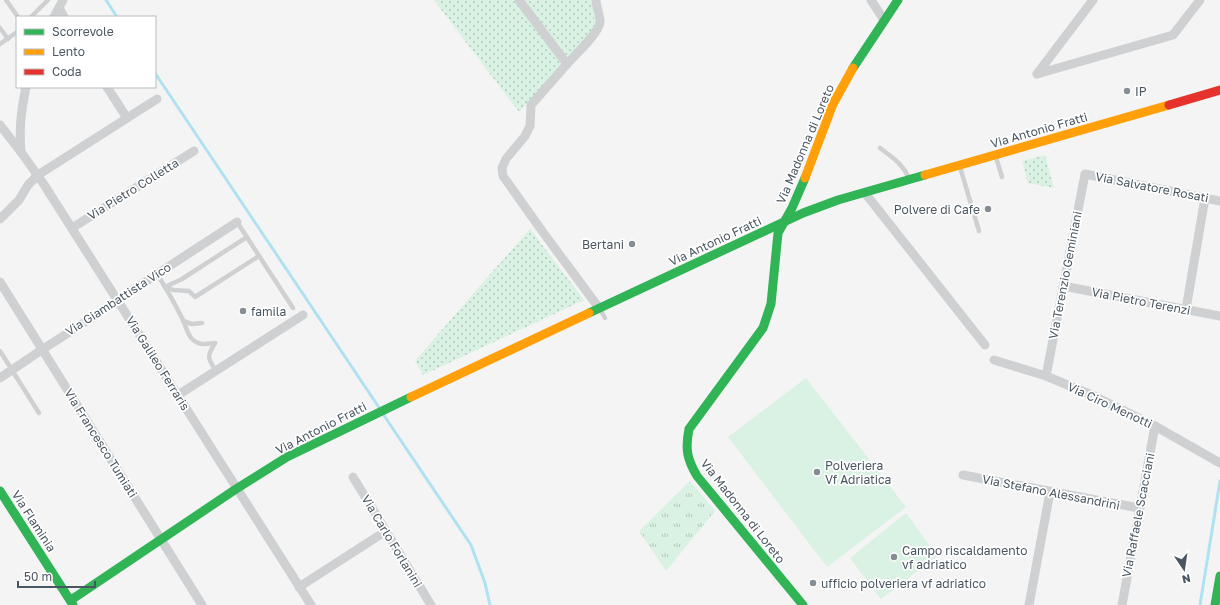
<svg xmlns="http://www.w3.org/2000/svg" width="1220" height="605" viewBox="0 0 1220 605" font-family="'Golos Text',sans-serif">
	<defs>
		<pattern id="grass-tufts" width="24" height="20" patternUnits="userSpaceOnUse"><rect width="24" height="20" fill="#d9f2e3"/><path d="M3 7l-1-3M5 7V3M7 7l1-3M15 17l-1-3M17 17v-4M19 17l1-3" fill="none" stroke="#b2c7bb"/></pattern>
		<pattern id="park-dots" width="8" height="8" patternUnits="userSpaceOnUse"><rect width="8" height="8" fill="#d9f2e3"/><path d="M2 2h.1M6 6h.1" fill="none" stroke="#b2c7bb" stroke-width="1.8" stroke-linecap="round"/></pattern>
	</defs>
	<rect width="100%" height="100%" fill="#f4f4f4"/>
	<polygon fill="url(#grass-tufts)" points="690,481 715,511 666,571 639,531"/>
	<g fill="url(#park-dots)">
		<polygon points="434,0 514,0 559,58 561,66 557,72 519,112"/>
		<polygon points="524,0 591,0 596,27 569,59"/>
		<polygon points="1045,155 1054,188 1028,183 1022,161"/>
		<polygon points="530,229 584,300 423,375 415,361 472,295"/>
	</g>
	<g fill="#d9f2e3">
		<polygon points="806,378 906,507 827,567 728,437"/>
		<polygon points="906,513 937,556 881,599 850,558"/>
	</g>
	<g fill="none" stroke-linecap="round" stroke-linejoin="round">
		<g stroke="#aee2f0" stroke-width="3">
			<polyline points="106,0 117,17"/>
			<polyline points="155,73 380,409"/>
			<polyline points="383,414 471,545 485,583 490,605"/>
			<polyline points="1200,605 1220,481"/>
		</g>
		<g stroke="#ced0d2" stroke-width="4.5">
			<polyline points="6,0 18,17"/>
			<polyline points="31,17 48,0"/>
			<polyline points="0,28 8,39"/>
			<polyline points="0,44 17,32"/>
			<path d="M880,148c13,10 22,15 29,30"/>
			<polyline points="996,157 1002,177"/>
			<polyline points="960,167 979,231"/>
			<polyline points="237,222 293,308"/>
			<path d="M157,274c9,14 18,30 26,46 3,6 4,14 9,19 7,7 15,5 23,4"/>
			<polyline points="165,287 173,290 189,291 195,297 259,256"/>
			<polyline points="165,287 182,279 247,237"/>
			<polyline points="600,309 605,318"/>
			<polyline points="183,321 192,324 202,323"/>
			<path d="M215,343c-8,13 -8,15 1,28"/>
			<polyline points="0,351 39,413"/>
		</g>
		<g stroke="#ced0d2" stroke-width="9">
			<polyline points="519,0 567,64 531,105 530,126 525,136 506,159 502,168 503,176 545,235 599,308"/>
			<polyline points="871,0 884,20"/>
			<polyline points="59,8 64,17"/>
			<polyline points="54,17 63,0"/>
			<path d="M567,64c8,-9 32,-31 33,-42 0,-8 -4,-15 -4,-22"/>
			<polyline points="1037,74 1173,35 1200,0"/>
			<polyline points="1037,74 1093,0"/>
			<polyline points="107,87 127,118"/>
			<polyline points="0,125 21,152 43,183 311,605"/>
			<path d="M21,152c-2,-25 0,-40 5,-65"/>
			<polyline points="865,193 985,345"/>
			<polyline points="0,219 19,200 28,185 38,175 157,99"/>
			<polyline points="72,228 194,151"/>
			<polyline points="0,282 202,605"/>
			<polyline points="1063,286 1220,316"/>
			<polyline points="1186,309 1205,198"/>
			<polyline points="994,360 1046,376 1094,396 1155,426 1220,463"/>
			<polyline points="1046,376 1085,174 1220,201"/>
			<polyline points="0,378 43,349 110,306 125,295 237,222"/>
			<polyline points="178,395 303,315"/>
			<polyline points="963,475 1139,508"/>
			<polyline points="353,477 431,605"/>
			<polyline points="299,587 386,531"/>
			<polyline points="1029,605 1050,492"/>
			<polyline points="1122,605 1155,426"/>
		</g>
		<g stroke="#30b455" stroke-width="9">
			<polyline points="853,68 898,0"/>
			<polyline points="589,313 803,213 838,200 925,175"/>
			<polyline points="0,491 73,605"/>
			<polyline points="71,600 236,489 287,457 411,397"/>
			<path d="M803,605l-106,-129c-10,-17 -12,-27 -8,-47l74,-101 8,-24 7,-71 14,-25 13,-30"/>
			<polyline points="1215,605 1220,576"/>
		</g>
		<g stroke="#ff9f0a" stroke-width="9">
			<polyline points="925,175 1169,105"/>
			<polyline points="805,178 833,104 853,68"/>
			<polyline points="411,397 589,313"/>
		</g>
		<polyline stroke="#e5322d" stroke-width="9" points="1169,105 1220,90"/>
	</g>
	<g fill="#868d94" stroke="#fff" stroke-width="1.5">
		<circle cx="1127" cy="91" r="4"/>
		<circle cx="988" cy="209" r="4"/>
		<circle cx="632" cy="244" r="4"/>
		<circle cx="243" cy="311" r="4"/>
		<circle cx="817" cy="472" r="4"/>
		<circle cx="894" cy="557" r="4"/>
		<circle cx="813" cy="583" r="4"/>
	</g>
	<g text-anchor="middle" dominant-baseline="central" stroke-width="3.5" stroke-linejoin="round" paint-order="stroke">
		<g font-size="12" fill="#4a5661" stroke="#fff" text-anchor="start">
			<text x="1135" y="91">IP</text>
			<text x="980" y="209" text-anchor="end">Polvere di Cafe</text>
			<text x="624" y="244" text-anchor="end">Bertani</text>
			<text x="251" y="311">famila</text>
			<text x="825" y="465">Polveriera<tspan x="825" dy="14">Vf Adriatica</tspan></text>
			<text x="902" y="550">Campo riscaldamento<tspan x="902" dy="14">vf adriatico</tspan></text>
			<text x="821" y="583">ufficio polveriera vf adriatico</text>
		</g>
		<g font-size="12" fill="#4a5661" stroke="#fff">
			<text transform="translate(1039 130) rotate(-16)">Via Antonio Fratti</text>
			<text transform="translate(805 144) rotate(-67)">Via Madonna di Loreto</text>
			<text transform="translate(1152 187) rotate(11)">Via Salvatore Rosati</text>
			<text transform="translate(133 189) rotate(-32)">Via Pietro Colletta</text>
			<text transform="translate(715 241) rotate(-25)">Via Antonio Fratti</text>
			<text transform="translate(1065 275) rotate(-79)">Via Terenzio Geminiani</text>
			<text transform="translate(118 299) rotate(-33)">Via Giambattista Vico</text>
			<text transform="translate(1141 301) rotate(11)">Via Pietro Terenzi</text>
			<text transform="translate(158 363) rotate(58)">Via Galileo Ferraris</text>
			<text transform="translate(1110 405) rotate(25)">Via Ciro Menotti</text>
			<text transform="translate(321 428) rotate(-27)">Via Antonio Fratti</text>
			<text transform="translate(101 443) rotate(58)">Via Francesco Tumiati</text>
			<text transform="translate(1051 492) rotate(11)">Via Stefano Alessandrini</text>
			<text transform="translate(743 511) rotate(52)">Via Madonna di Loreto</text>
			<text transform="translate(1138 515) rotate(-79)">Via Raffaele Scacciani</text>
			<text transform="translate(34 521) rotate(57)">Via Flaminia</text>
			<text transform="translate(392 541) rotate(59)">Via Carlo Forlanini</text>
		</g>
	</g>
	<rect x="16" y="16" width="140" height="72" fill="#ffffff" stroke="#b7bbc0"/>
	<rect x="24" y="29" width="20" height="6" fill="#30b455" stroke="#b7bbc0"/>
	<text x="52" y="36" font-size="12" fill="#4a5661">Scorrevole</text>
	<rect x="24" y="49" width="20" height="6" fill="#ff9f0a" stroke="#b7bbc0"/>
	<text x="52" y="56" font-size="12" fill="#4a5661">Lento</text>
	<rect x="24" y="69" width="20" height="6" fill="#e5322d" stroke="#b7bbc0"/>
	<text x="52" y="76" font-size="12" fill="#4a5661">Coda</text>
	<g transform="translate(1184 569) rotate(167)" stroke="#ffffff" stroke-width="3" paint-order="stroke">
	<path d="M0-3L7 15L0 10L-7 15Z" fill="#4a5661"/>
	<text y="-6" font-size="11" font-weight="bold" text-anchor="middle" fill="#4a5661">N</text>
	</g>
	<path d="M18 581v6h77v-6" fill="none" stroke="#4a5661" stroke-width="2"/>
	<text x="24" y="581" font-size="12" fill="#4a5661" stroke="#ffffff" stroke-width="3" paint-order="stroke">50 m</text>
</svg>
